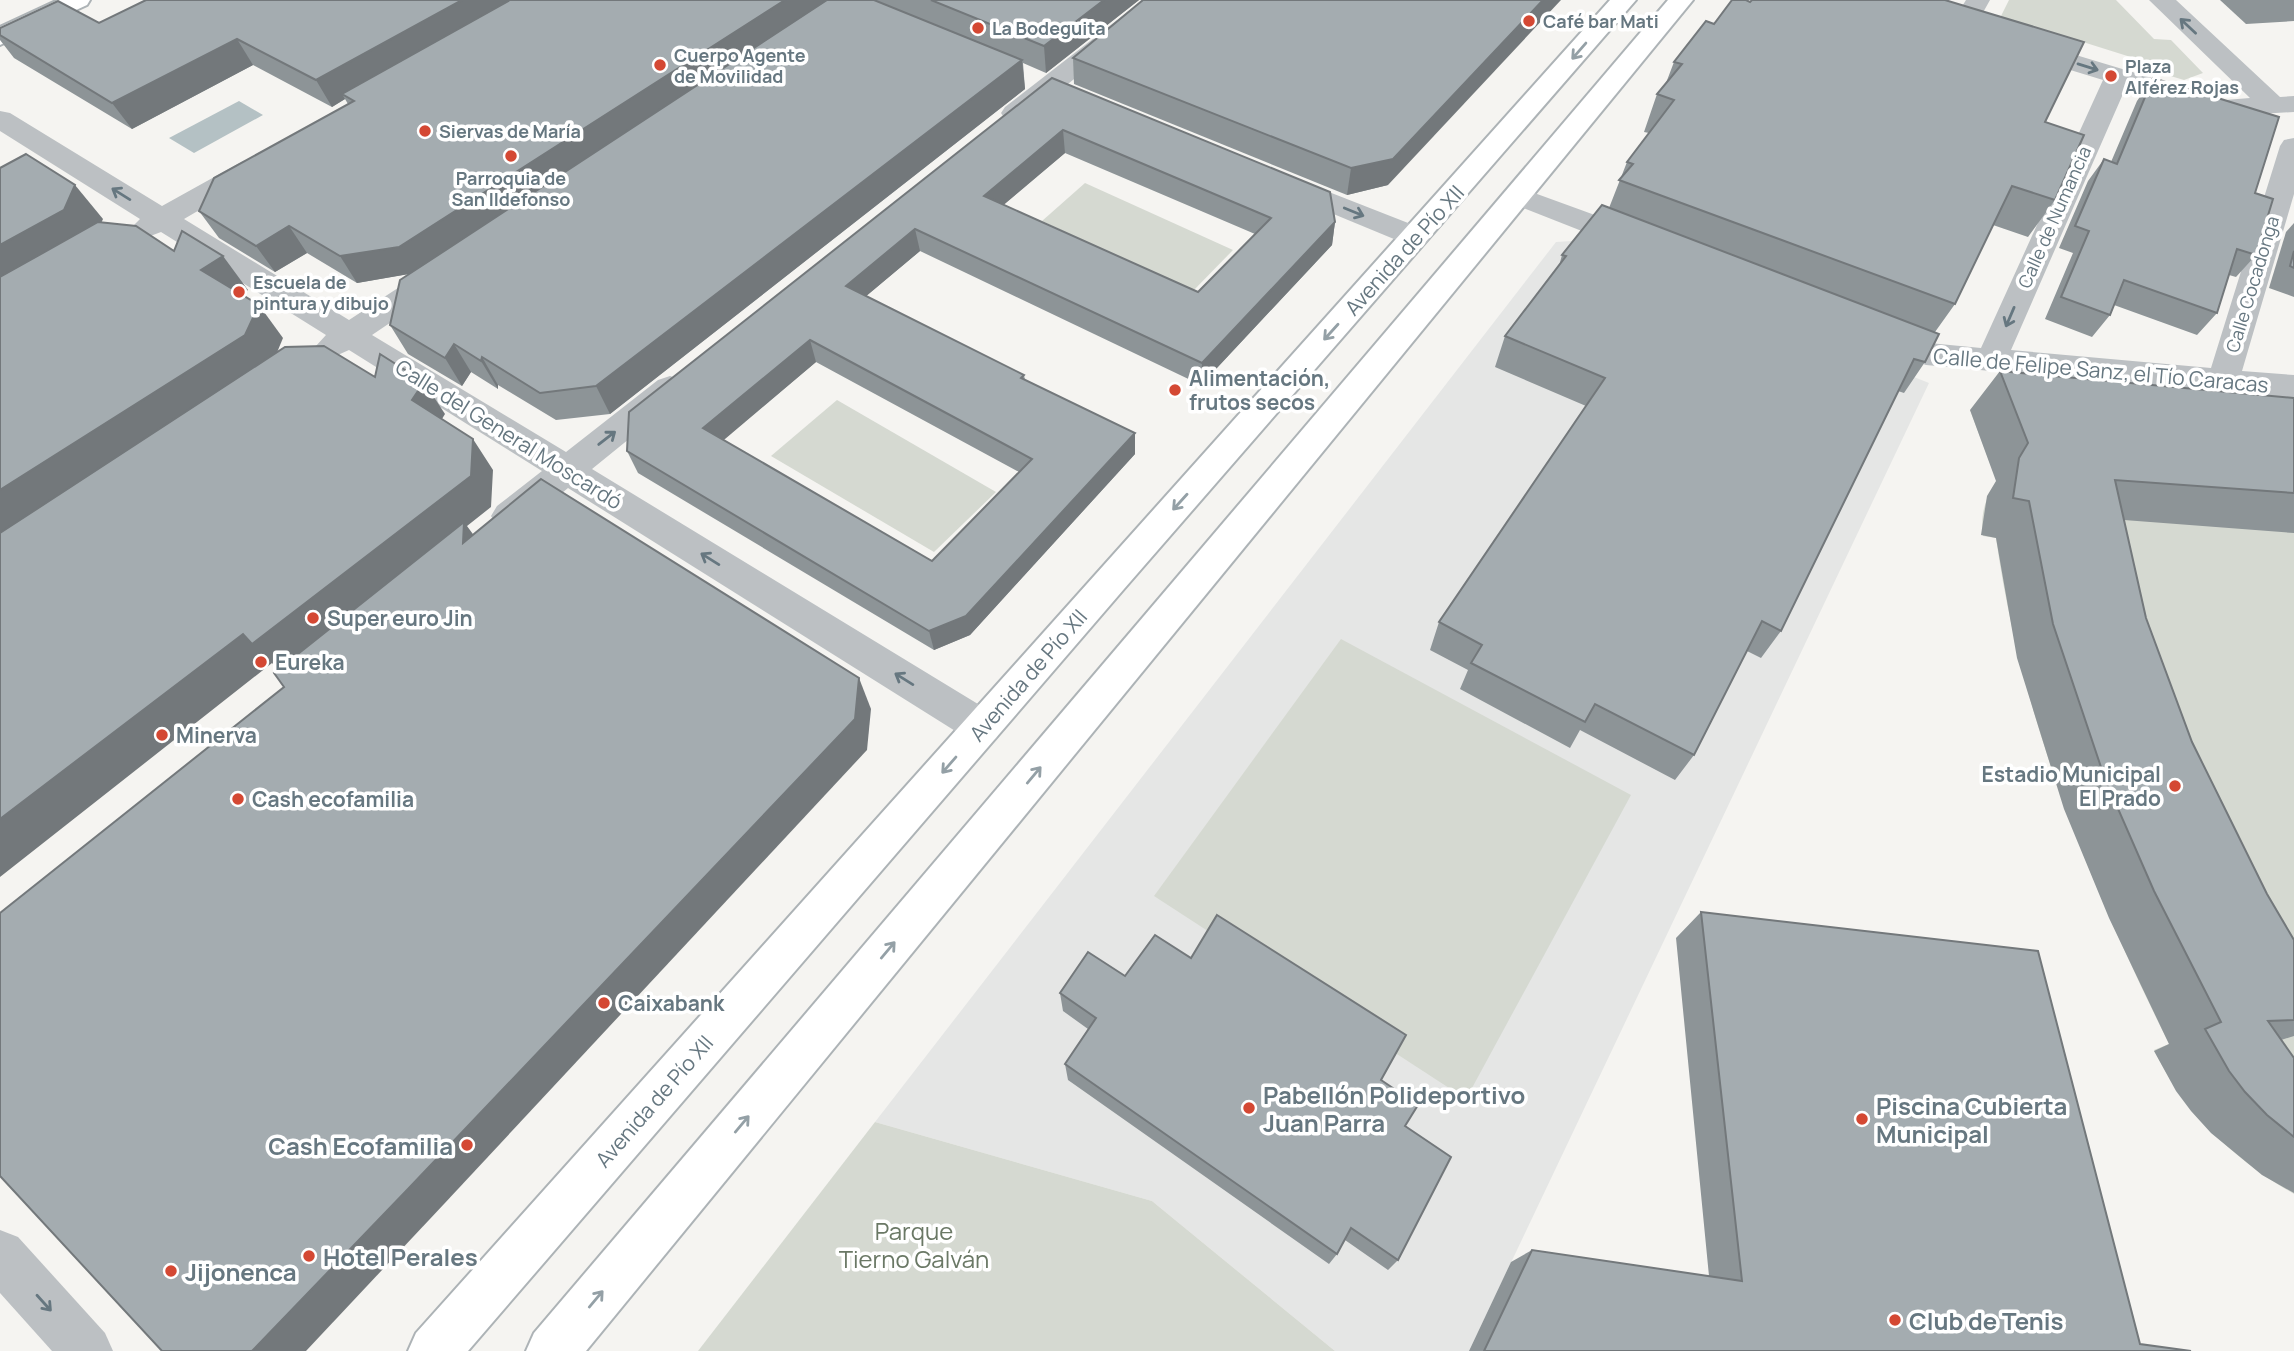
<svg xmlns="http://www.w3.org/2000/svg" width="2294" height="1351" viewBox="0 0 2294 1351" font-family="Manrope,sans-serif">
	<rect width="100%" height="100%" fill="#f5f4f1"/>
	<polygon fill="#e5e6e5" points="1572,241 1929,383 1469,1351 1335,1351 1152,1201 875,1122 1556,242"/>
	<g fill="#d5d9d1">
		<polygon points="2009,0 2116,0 2154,39 2171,40 2203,73 2184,80 2157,72 2156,65 2048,31 2040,36 2004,20 2001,16"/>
		<polygon points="1085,183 1233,250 1192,292 1042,221"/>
		<polygon points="837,400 996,492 934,552 771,456"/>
		<path d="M1970,410l324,30v754c-61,-35 -108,-80 -140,-144l15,-6c-80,-162 -148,-326 -173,-506l-13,-2c-4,-30 7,-50 29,-69l-21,-1z"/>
		<polygon points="1341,639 1631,795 1466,1099 1154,896"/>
		<polygon points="875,1122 1152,1201 1335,1351 698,1351"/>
	</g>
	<polygon fill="#b4c1c4" points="239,101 263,115 194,153 169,138"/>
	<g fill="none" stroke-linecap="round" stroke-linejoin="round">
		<defs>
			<g id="major">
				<polygon points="58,0 90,0 87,5 0,45 0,27"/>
				<polygon points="1610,0 1636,0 1124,589 468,1351 408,1351 416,1333"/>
				<polygon points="1668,0 1693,0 586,1351 526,1351 534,1333"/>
			</g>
		</defs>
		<use href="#major" stroke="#adb3b6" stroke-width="4"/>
		<g fill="#bcc0c3" fill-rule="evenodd">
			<polygon points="1143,0 1171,0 1025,119 1015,121 1005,119 1001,113 1005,107"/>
			<polygon points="1966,0 1990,0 1976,25 2225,100 2250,98 2149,0 2176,0 2280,97 2294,96 2294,112 2224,116 2126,87 2011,350 2211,368 2280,146 2284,140 2294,138 2294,194 2242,371 2294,375 2294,399 1926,365 1870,345 1865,337 1870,329 1881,326 1929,343 1981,348 2103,80 1952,34 1948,29"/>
			<path d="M0,111l10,2 152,93 81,-45 10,-3 10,3 4,6 -4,6 -79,46 165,101 78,-51 11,-3 11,3 4,7 -4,7 -77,52 194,117 92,-72 12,-4 12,4 4,8 -4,8 -90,73 404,246 6,12 -6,12 -14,5 -14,-5 -400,-251c-20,16 -44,46 -71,38l-6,-10 6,-10 45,-35 -193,-121 -18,8 -11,-3 -5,-8 11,-12 -165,-103 -16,6 -10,-2 -5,-7 10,-10 -140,-88z"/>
			<polygon points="1283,174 1426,230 1431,237 1426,244 1416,247 1406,244 1273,189 1269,183 1273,177"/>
			<polygon points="1518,187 1647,234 1651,241 1647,248 1636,251 1625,248 1508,202 1504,196 1508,190"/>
			<polygon points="0,1230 18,1237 105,1333 113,1351 52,1351 0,1293"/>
		</g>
		<use href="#major" fill="#fff" fill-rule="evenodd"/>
	</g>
	<g fill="#8d9497" fill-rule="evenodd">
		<polygon points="146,0 825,0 825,1 827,0 1139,0 1046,73 1023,63 1025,89 610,414 556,420 498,385 498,389 471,372 462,386 408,354 390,325 408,274 357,283 307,253 275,272 219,238 199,211 348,104 345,99 332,107 253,65 132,129 14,58 0,40 0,28 99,23"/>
		<polygon points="1143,0 1388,185 1347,195 1074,84 1073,58"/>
		<polygon points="2220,0 2294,0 2294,21 2246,24"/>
		<polygon points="1714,24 2045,122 2055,200 2028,237 1993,225 1955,304 1935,332 1925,362 1904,393 1898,391 1781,631 1761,658 1747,651 1694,755 1675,780 1580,730 1570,748 1460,689 1468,670 1430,650 1439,622 1586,406 1495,367 1505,336 1559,266 1562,255 1609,208 1627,162 1649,133 1644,132 1657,94 1666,83 1674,62"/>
		<path d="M1052,78l283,144 -3,23 -131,140 -281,-134 -54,45 158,79 1,5 110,74 -165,181 -36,15 -296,-177 -11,-22zM1065,153l190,81 -57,58 -195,-87zM816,362l203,110 -87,89 -209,-121z"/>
		<polygon points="2153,78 2255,193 2256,255 2236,277 2229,275 2217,313 2197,335 2114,305 2110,315 2092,337 2045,319 2073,253 2059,248 2088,181 2104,159 2111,162 2137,101"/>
		<polygon points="2294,223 2294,297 2269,288 2286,232"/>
		<polygon points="2000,371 2294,398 2294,533 2124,520 2146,618 2192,742 2267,894 2294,940 2294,1036 2281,1040 2294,1058 2294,1193 2262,1175 2211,1133 2191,1111 2176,1091 2154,1051 2169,1044 2109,918 2064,809 2017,658 1996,538 1981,535 1987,496 1996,481 1970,410"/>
		<polygon points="1701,912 2140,1344 2191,1351 1469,1351 1511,1262 1532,1250 1709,1276 1676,938"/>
		<polygon points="1125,976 1381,1080 1405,1126 1398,1260 1388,1270 1345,1240 1337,1254 1329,1264 1068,1080 1065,1064 1088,1029 1063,1011 1060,993"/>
	</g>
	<g fill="#73787b">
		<polygon points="462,0 521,0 342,94 345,99 332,107 316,80"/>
		<polygon points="785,0 825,0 825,4 415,273 357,283 340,256"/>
		<polygon points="1104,0 1139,0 1046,73 1044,46"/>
		<polygon points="1543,0 1561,0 1388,185 1347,195 1351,168"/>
		<polygon points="237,39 253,65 132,129 112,103"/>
		<polygon points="1022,60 1025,89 610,414 596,386"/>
		<polygon points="1063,130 1065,153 987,219 984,196"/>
		<polygon points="75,185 103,219 92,243 0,295 0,245"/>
		<polygon points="1335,222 1332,245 1201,385 1202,363"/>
		<polygon points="289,226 307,253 275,272 256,246"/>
		<polygon points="915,229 920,251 852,308 846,286"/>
		<polygon points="223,256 248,290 227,303 201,270"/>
		<polygon points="259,305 283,338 271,367 0,544 0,490"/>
		<polygon points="810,340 816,362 712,450 703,428"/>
		<polygon points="454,344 471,372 462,386 445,358"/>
		<polygon points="482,357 498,385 498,389 481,361"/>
		<polygon points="424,382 445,414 434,432 412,400"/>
		<polygon points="1135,433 1135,454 970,635 934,650 929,631"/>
		<polygon points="473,439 493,470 491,507 467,526 489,556 282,673 272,663 0,877 0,819"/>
		<polygon points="859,678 871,709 867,750 444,1204 306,1351 252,1351"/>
	</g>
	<g fill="#a4acb0" stroke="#73787b" stroke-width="2" fill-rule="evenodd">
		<polygon points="146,0 462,0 316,80 237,39 112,103 0,35 0,28 58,1 99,23"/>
		<polygon points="510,0 785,0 399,247 340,256 289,226 256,246 199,211 214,178 354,101 342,94"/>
		<polygon points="827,0 874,0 1022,60 596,386 540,393 482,357 481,361 454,344 445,358 390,325 400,280"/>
		<polygon points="931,0 1104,0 1044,46"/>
		<polygon points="1143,0 1543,0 1393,159 1351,168 1073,58"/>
		<polygon points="1732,0 1746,0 1750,2 1752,0 1945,0 2084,42 2045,122 2084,135 2055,200 2012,186 1955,304 1619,180 1633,164 1627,162 1674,100 1657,94 1682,64 1674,62 1706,21 1714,24"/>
		<path d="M1052,78l278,114 5,30 -133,141 -287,-134 -69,57 178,89 -3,3 114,55 -169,183 -37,15 -302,-180 2,-39zM1063,130l208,88 -73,74 -214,-96zM810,340l222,119 -100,102 -229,-133z"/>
		<polygon points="2153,78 2279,117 2255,193 2273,199 2256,255 2237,249 2217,313 2124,280 2110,315 2061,297 2089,231 2075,226 2104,159 2117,164"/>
		<polygon points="26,154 75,185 64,210 0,245 0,168"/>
		<polygon points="1602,205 1939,334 1925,362 1914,359 1781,631 1762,621 1694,755 1595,704 1585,722 1471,663 1482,645 1439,622 1605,378 1505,336 1566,256 1562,255"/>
		<polygon points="98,222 136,226 174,251 182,231 223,256 201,270 259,305 245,335 0,490 0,277"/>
		<polygon points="2294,251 2294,268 2290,266"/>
		<polygon points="324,346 375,377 380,354 424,382 412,400 473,439 471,476 252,644 243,634 0,819 0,533 285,347"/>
		<polygon points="2000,371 2294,398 2294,493 2115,480 2146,618 2192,742 2267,894 2294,940 2294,1020 2268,1021 2294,1058 2294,1137 2267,1115 2245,1092 2229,1071 2205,1029 2221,1022 2154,891 2105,779 2053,624 2029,501 2013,498 2019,458 2028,443"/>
		<polygon points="541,479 859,678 855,719 408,1189 252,1351 162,1351 0,1176 0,913 284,687 274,673 464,522 463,543"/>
		<polygon points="1701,912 2038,951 2140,1344 2191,1351 1484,1351 1532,1250 1742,1281"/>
		<polygon points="1217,915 1406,1035 1381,1080 1418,1105 1405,1126 1451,1157 1398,1260 1351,1228 1337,1254 1065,1064 1096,1018 1060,993 1088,952 1125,976 1155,935 1191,958"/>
	</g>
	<defs><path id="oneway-shaft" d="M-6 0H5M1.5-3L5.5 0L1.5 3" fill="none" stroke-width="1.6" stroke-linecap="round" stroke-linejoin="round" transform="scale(1.75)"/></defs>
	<g stroke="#667780">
		<use href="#oneway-shaft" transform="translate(2188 26) rotate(-137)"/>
		<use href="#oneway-shaft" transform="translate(2088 67) rotate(17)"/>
		<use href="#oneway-shaft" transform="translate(121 194) rotate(-148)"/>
		<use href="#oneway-shaft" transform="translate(1354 212) rotate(22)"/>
		<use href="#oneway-shaft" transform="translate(2010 317) rotate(113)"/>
		<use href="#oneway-shaft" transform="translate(607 438) rotate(-38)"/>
		<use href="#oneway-shaft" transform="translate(710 559) rotate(-148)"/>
		<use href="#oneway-shaft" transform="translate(904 679) rotate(-148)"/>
		<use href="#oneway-shaft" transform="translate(44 1303) rotate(48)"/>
	</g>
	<g stroke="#94a0a6">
		<use href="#oneway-shaft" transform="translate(1579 51) rotate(131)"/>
		<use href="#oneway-shaft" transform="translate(1331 332) rotate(132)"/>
		<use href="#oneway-shaft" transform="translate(1180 502) rotate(132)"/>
		<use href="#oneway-shaft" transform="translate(949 765) rotate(131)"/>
		<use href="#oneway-shaft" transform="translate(1034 775) rotate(-50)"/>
		<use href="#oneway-shaft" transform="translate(888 950) rotate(-50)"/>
		<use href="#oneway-shaft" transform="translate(742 1124) rotate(-50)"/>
		<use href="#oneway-shaft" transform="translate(596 1299) rotate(-50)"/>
	</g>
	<g fill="#d44833" stroke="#fff" stroke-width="2.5">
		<circle cx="1529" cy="21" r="7"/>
		<circle cx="978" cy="28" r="7"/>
		<circle cx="660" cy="65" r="7"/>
		<circle cx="2111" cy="76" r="7"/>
		<circle cx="425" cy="131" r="7"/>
		<circle cx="511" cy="156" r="7"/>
		<circle cx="239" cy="292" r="7"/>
		<circle cx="1175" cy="390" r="7"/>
		<circle cx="313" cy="618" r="7"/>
		<circle cx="261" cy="662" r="7"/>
		<circle cx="162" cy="735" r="7"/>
		<circle cx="2175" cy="786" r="7"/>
		<circle cx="238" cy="799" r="7"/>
		<circle cx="604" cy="1003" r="7"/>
		<circle cx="1249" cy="1108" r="7"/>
		<circle cx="1862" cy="1119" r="7"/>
		<circle cx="467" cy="1145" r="7"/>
		<circle cx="309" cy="1256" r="7"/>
		<circle cx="171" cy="1271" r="7"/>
		<circle cx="1895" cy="1320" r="7"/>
	</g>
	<g text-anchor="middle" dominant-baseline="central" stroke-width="7" stroke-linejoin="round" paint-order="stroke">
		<g font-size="18" font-weight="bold" fill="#667780" stroke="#fff" text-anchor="start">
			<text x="1543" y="21">Café bar Mati</text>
			<text x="992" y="28">La Bodeguita</text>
			<text x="674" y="55">Cuerpo Agente<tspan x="674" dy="21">de Movilidad</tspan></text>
			<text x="2125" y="66">Plaza<tspan x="2125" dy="21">Alférez Rojas</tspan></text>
			<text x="439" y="131">Siervas de María</text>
			<text x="511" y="178" text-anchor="middle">Parroquia de<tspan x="511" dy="21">San Ildefonso</tspan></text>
			<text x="253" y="282">Escuela de<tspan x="253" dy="21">pintura y dibujo</tspan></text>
		</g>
		<g font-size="18" fill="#667780" stroke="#fff">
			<text transform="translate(2054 217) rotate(-66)">Calle de Numancia</text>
			<text transform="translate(2252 284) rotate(-73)">Calle Cocadonga</text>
		</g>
		<g font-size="21" fill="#667780" stroke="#fff">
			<text transform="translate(1404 250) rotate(-48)">Avenida de Pío XII</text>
			<text transform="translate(2101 370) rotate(5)">Calle de Felipe Sanz, el Tío Caracas</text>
			<text transform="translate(509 434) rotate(32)">Calle del General Moscardó</text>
			<text transform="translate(1028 675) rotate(-49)">Avenida de Pío XII</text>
			<text transform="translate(654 1101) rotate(-49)">Avenida de Pío XII</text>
		</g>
		<g font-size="21" font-weight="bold" fill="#667780" stroke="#fff" text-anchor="start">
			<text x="1189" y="378">Alimentación,<tspan x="1189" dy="24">frutos secos</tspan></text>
			<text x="327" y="618">Super euro Jin</text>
			<text x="275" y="662">Eureka</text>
			<text x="176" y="735">Minerva</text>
			<text x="2161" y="774" text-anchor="end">Estadio Municipal<tspan x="2161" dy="24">El Prado</tspan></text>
			<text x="252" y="799">Cash ecofamilia</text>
			<text x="618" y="1003">Caixabank</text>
		</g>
		<g font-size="24" font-weight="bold" fill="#667780" stroke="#fff" text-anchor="start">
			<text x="1263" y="1094">Pabellón Polideportivo<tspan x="1263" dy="28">Juan Parra</tspan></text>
			<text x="1876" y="1105">Piscina Cubierta<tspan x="1876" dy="28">Municipal</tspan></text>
			<text x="453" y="1145" text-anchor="end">Cash Ecofamilia</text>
			<text x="323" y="1256">Hotel Perales</text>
			<text x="185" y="1271">Jijonenca</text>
			<text x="1909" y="1320">Club de Tenis</text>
		</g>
		<g font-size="24" fill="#6a7865" stroke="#fff">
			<text x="914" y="1230">Parque<tspan x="914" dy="28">Tierno Galván</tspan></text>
		</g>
	</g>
</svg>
